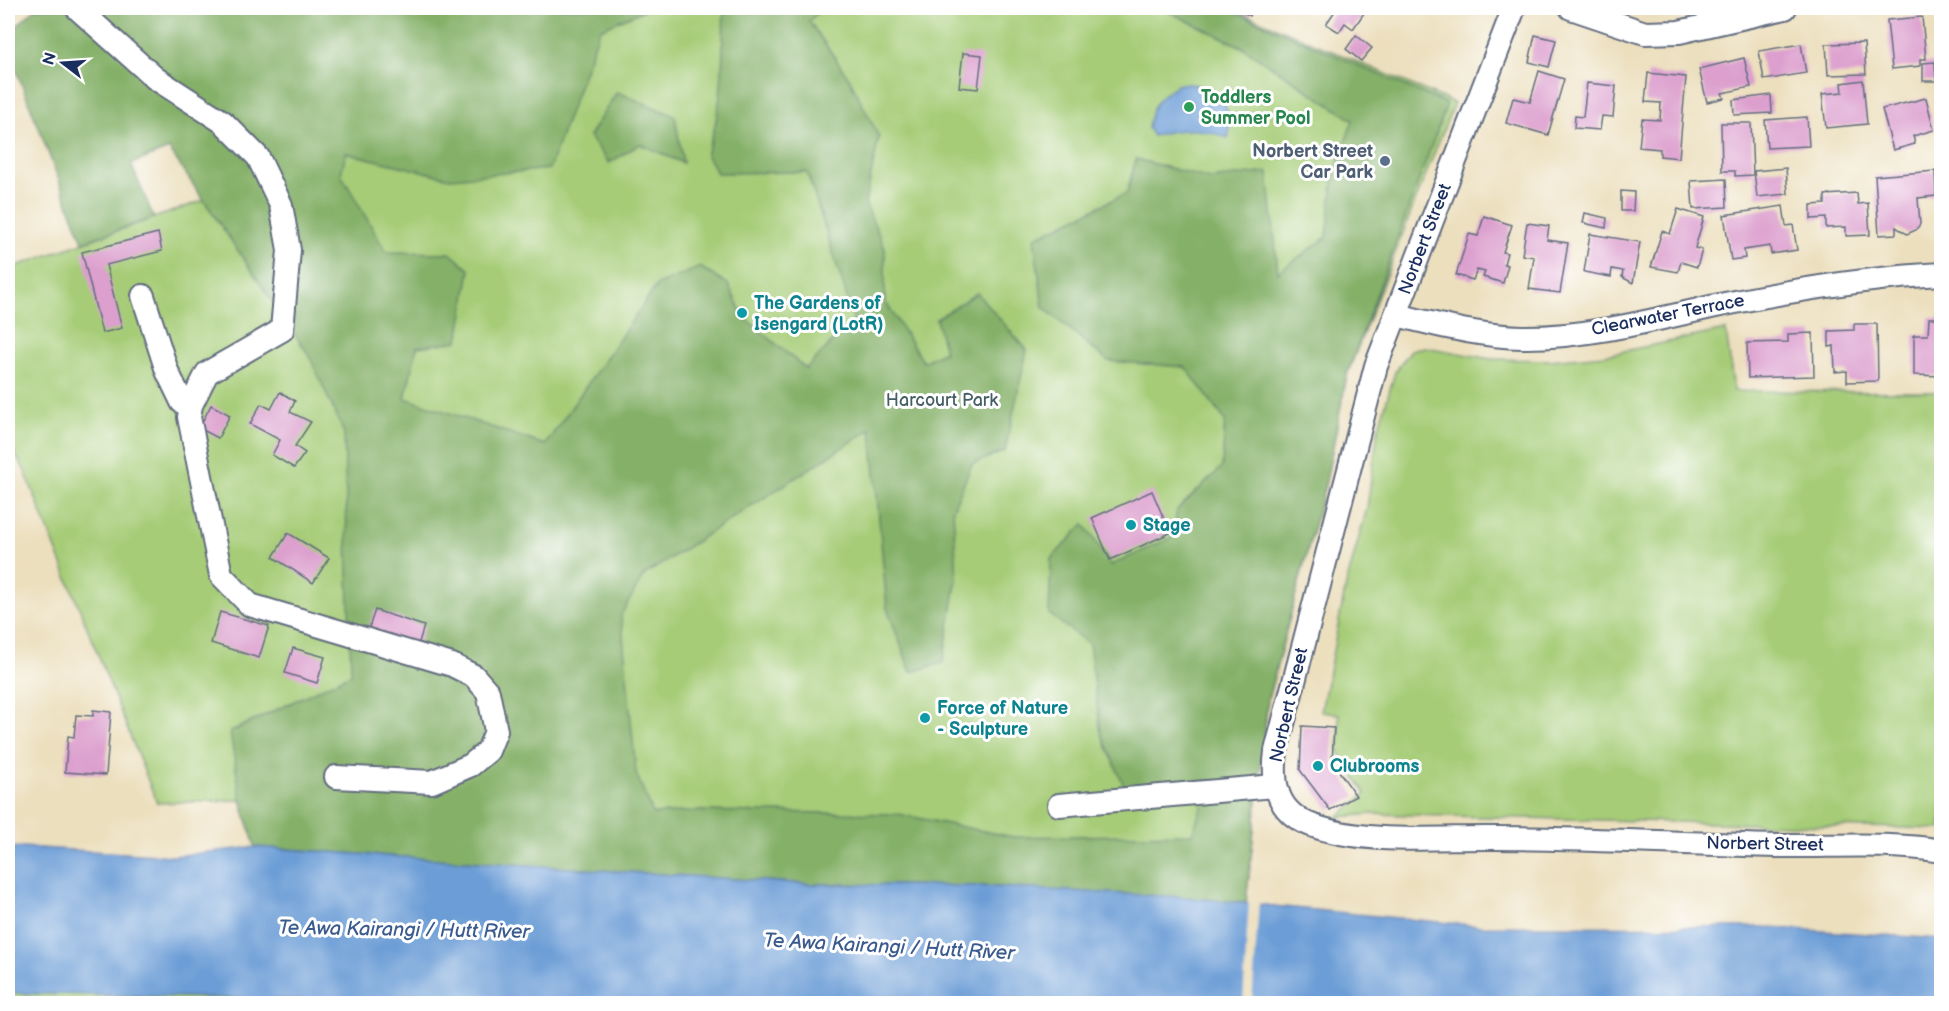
<svg xmlns="http://www.w3.org/2000/svg" width="1949" height="1011" viewBox="0 0 1949 1011" font-family="'Balsamiq Sans',sans-serif">
	<rect width="100%" height="100%" fill="#fff"/>
	<filter id="ink" filterUnits="userSpaceOnUse"><feTurbulence type="fractalNoise" baseFrequency=".0167" numOctaves="2"/><feDisplacementMap in="SourceGraphic" scale="12" xChannelSelector="R" yChannelSelector="G"/><feConvolveMatrix kernelMatrix="1 2 1 2 8 2 1 2 1" color-interpolation-filters="sRGB"/></filter>
	<filter id="wash" filterUnits="userSpaceOnUse"><feTurbulence type="fractalNoise" baseFrequency=".008" numOctaves="4" result="noise"/><feDisplacementMap in="SourceGraphic" scale="24" xChannelSelector="R" yChannelSelector="G"/><feGaussianBlur stdDeviation="1.35" result="paint"/><feColorMatrix in="noise" values="0 0 0 0 0 0 0 0 0 0 0 0 0 0 0 0 0 1.4 0 .05"/><feComposite in="paint" operator="in"/></filter>
	<g filter="url(#wash)">
		<rect width="100%" height="100%" fill="#ecdfbd"/>
		<g fill="#a6cc77" stroke="#607e6a" stroke-width="1.5">
			<polygon points="104,8 1231,8 1454,103 1347,375 1326,481 1268,699 1246,903 242,800 157,803 24,469 8,442 8,269 279,174"/>
			<polygon points="1726,330 1734,391 1941,392 1941,829 1373,814 1337,817 1366,794 1338,750 1339,714 1321,712 1346,585 1367,508 1378,430 1395,372 1411,350 1425,347 1491,359 1549,360 1605,355"/>
			<polygon points="8,992 449,994 654,1003 8,1004"/>
		</g>
		<g fill="#84b068" stroke="#507063" stroke-width="1.5">
			<path d="M36,8h612l-48,21 -51,140 -99,9 -104,-25 -5,21 45,78 64,1 20,17 -12,71 -41,6 -12,51 140,47 112,-160 43,-18 28,17 16,33 62,52 48,-50 -47,-147 -90,1 -11,-19c19,-47 16,-96 18,-146h99l-14,13 40,57 30,59 -14,66 20,46v52l38,61 22,-11 -9,-32 41,-26 50,57 -22,101 -33,13 -19,45 4,68 -14,86 -32,9 -24,-64 -16,-179 -227,146 -23,40 15,158 17,41 45,-3 200,3 115,23 179,-3 19,-53 -87,5 -23,-53 -12,-89 -40,-30 2,-55 33,-35 27,41 62,-28 4,-27 45,-43 3,-47 -40,-53 -77,-6 -65,-54 -9,-69 93,-45 9,-34 74,20 58,-7 10,100 49,-35 7,-63 19,-54 -111,-73 -81,-39h65l221,96 -100,271 -21,106 -58,218 -22,204 -268,-17 -169,-2 -554,-37 -14,-47 -11,-68 121,-58 -7,-241 -35,-78 -140,-206 -38,15 23,54 -71,24 -75,-193v-15z"/>
			<polygon points="617,92 675,116 683,163 640,144 609,163 589,136"/>
		</g>
		<g fill="#6c9dd6" stroke="#44669a" stroke-width="1.5">
			<path d="M1179,84c33,-2 57,20 49,54 -27,-11 -48,-10 -75,-2l-5,-8c3,-23 11,-33 31,-44z"/>
			<polygon points="23,847 174,856 255,847 809,884 978,886 1182,897 1481,926 1763,927 1942,939 1941,1004 484,1004 8,993 8,848"/>
		</g>
		<polygon fill="#ecdfbd" points="1249,900 1259,901 1252,1003 1243,1003"/>
		<g id="blocks">
			<g fill="#dc9fce">
				<polygon points="1235,8 1253,8 1250,16"/>
				<polygon points="1329,8 1361,8 1359,10 1364,13 1353,29 1345,23 1339,32 1326,24 1335,11"/>
				<polygon points="1922,17 1926,59 1920,59 1920,66 1892,69 1887,20"/>
				<polygon points="1356,35 1372,48 1361,61 1346,49"/>
				<polygon points="1535,35 1556,40 1549,67 1529,62"/>
				<polygon points="1864,43 1866,74 1828,75 1826,44"/>
				<polygon points="1801,44 1806,73 1764,80 1759,51"/>
				<polygon points="963,53 982,55 978,89 959,87"/>
				<polygon points="1744,58 1751,87 1722,93 1724,98 1707,102 1699,69"/>
				<polygon points="1935,62 1936,81 1923,81 1923,63"/>
				<polygon points="1539,71 1564,79 1548,135 1506,123 1513,98 1530,102"/>
				<polygon points="1648,73 1686,77 1679,158 1660,156 1660,149 1639,147 1642,119 1660,120 1661,103 1645,102"/>
				<polygon points="1863,80 1867,124 1826,128 1822,94 1843,92 1842,83"/>
				<polygon points="1587,83 1616,86 1613,117 1602,116 1600,130 1574,128 1575,116 1583,117"/>
				<polygon points="1771,95 1772,113 1734,115 1733,100"/>
				<polygon points="1926,98 1934,130 1913,136 1915,144 1893,150 1882,109"/>
				<polygon points="1807,117 1809,146 1767,148 1765,120"/>
				<polygon points="1721,123 1751,123 1753,175 1735,176 1735,171 1722,171"/>
				<polygon points="1786,168 1788,194 1757,197 1754,171"/>
				<polygon points="1935,171 1936,196 1918,198 1920,224 1916,230 1907,234 1896,227 1896,234 1879,235 1875,176"/>
				<polygon points="1726,179 1727,207 1693,209 1691,181"/>
				<polygon points="1621,191 1634,192 1633,211 1621,211"/>
				<polygon points="1857,193 1858,204 1868,203 1870,235 1846,236 1846,227 1826,228 1826,218 1811,219 1811,205 1825,204 1825,195"/>
				<polygon points="1783,206 1786,226 1793,225 1797,250 1771,254 1770,246 1744,250 1745,258 1731,260 1724,215"/>
				<polygon points="1678,209 1704,217 1695,248 1702,250 1697,267 1681,262 1678,272 1651,267 1662,231 1670,234"/>
				<polygon points="1585,213 1607,218 1606,228 1583,223"/>
				<polygon points="1484,216 1512,225 1503,252 1507,253 1504,264 1508,265 1503,283 1483,277 1485,272 1477,270 1473,280 1456,275 1469,234 1478,236"/>
				<polygon points="1527,223 1549,226 1547,240 1568,243 1560,293 1529,289 1534,257 1522,255"/>
				<polygon points="158,233 162,251 106,265 122,328 102,333 82,252"/>
				<polygon points="1590,234 1640,242 1633,283 1622,277 1623,271 1612,269 1611,277 1584,272"/>
				<polygon points="1929,318 1942,318 1942,376 1914,375 1914,335 1928,335"/>
				<polygon points="1854,324 1877,324 1878,381 1847,382 1847,371 1835,372 1834,346 1829,347 1829,331 1854,330"/>
				<polygon points="1813,333 1814,376 1748,378 1747,343 1788,342 1788,334"/>
				<polygon points="280,392 295,401 290,412 311,422 295,446 305,453 294,468 272,455 280,440 250,424 261,404 271,409"/>
				<polygon points="211,405 230,415 218,438 199,428"/>
				<polygon points="1152,491 1170,533 1110,560 1092,518"/>
				<polygon points="288,533 329,558 313,583 273,557"/>
				<polygon points="375,610 424,626 416,652 366,636"/>
				<polygon points="220,612 269,626 259,658 211,643"/>
				<polygon points="293,648 325,657 317,683 285,673"/>
				<polygon points="93,710 111,712 106,775 65,772 68,736 74,737 76,715 93,716"/>
				<polygon points="1302,726 1334,728 1332,761 1356,796 1330,810 1300,770"/>
			</g>
		</g>
	</g>
	<g filter="url(#ink)">
		<use href="#blocks" fill-opacity="0" stroke="#646d7f" stroke-width="1.5"/>
		<g fill="none" stroke-linecap="round" stroke-linejoin="round">
			<defs>
				<g id="minor">
					<polyline points="77,8 155,78 223,122 258,157 281,205 289,250 282,330 207,373 191,405 189,417 221,575 250,605 452,665 474,676 488,692 496,731 488,751 471,765 432,782 336,777"/>
					<path d="M1514,8l-138,358 -100,385c-4,32 0,61 35,74 53,20 128,12 185,13 94,0 188,6 282,8 55,1 109,-4 164,5"/>
					<polyline points="1571,8 1645,33 1679,32 1785,8"/>
					<polyline points="143,296 167,371 182,402 191,405"/>
					<path d="M1396,315c43,10 82,21 126,22 64,1 136,-18 198,-32 73,-15 146,-27 222,-31"/>
					<polyline points="1059,805 1274,786"/>
				</g>
			</defs>
			<use href="#minor" stroke="#646d7f" stroke-width="26"/>
			<use href="#minor" stroke="#fff" stroke-width="22"/>
		</g>
	</g>
	<circle fill="#2e9e5b" stroke="#fff" stroke-width="2" cx="1189" cy="107" r="6"/>
	<circle fill="#5c6f8a" stroke="#fff" stroke-width="2" cx="1385" cy="161" r="6"/>
	<g fill="#0f9aa8" stroke="#fff" stroke-width="2">
		<circle cx="742" cy="313" r="6"/>
		<circle cx="1131" cy="525" r="6"/>
		<circle cx="925" cy="718" r="6"/>
		<circle cx="1318" cy="766" r="6"/>
	</g>
	<g text-anchor="middle" dominant-baseline="central" stroke-width="6" stroke-linejoin="round" paint-order="stroke">
		<g font-size="18" font-weight="bold" fill="#27864d" stroke="#fff" text-anchor="start">
			<text x="1201" y="97">Toddlers<tspan x="1201" dy="21">Summer Pool</tspan></text>
		</g>
		<g font-size="18" font-weight="bold" fill="#4e5e75" stroke="#fff" text-anchor="end">
			<text x="1373" y="151">Norbert Street<tspan x="1373" dy="21">Car Park</tspan></text>
		</g>
		<g font-size="18" fill="#1b2f5e" stroke="#fff">
			<text transform="translate(1425 239) rotate(-69)">Norbert Street</text>
			<text transform="translate(1668 315) rotate(-11)">Clearwater Terrace</text>
			<text transform="translate(1289 705) rotate(-77)">Norbert Street</text>
			<text transform="translate(1765 844) rotate(1)">Norbert Street</text>
		</g>
		<g font-size="18" font-weight="bold" fill="#0d838f" stroke="#fff" text-anchor="start">
			<text x="754" y="303">The Gardens of<tspan x="754" dy="21">Isengard (LotR)</tspan></text>
			<text x="1143" y="525">Stage</text>
			<text x="937" y="708">Force of Nature<tspan x="937" dy="21">- Sculpture</tspan></text>
			<text x="1330" y="766">Clubrooms</text>
		</g>
		<g font-size="18" fill="#455e66" stroke="#fff">
			<text x="942" y="400">Harcourt Park</text>
		</g>
		<g font-size="20" font-style="italic" fill="#3b5b8e" stroke="#fff">
			<text transform="translate(404 930) rotate(1)">Te Awa Kairangi / Hutt River</text>
			<text transform="translate(889 947) rotate(3)">Te Awa Kairangi / Hutt River</text>
		</g>
	</g>
	<rect width="1949" height="1011" fill="none" stroke="#fff" stroke-width="30"/>
	<g transform="translate(63 63) rotate(287)" stroke="#ffffff" stroke-width="4.5" paint-order="stroke">
	<path d="M0-4.5L10 22L0 15L-10 22Z" fill="#1b2f5e"/>
	<text y="-9" font-size="16" font-weight="bold" text-anchor="middle" fill="#1b2f5e">N</text>
	</g>
</svg>
